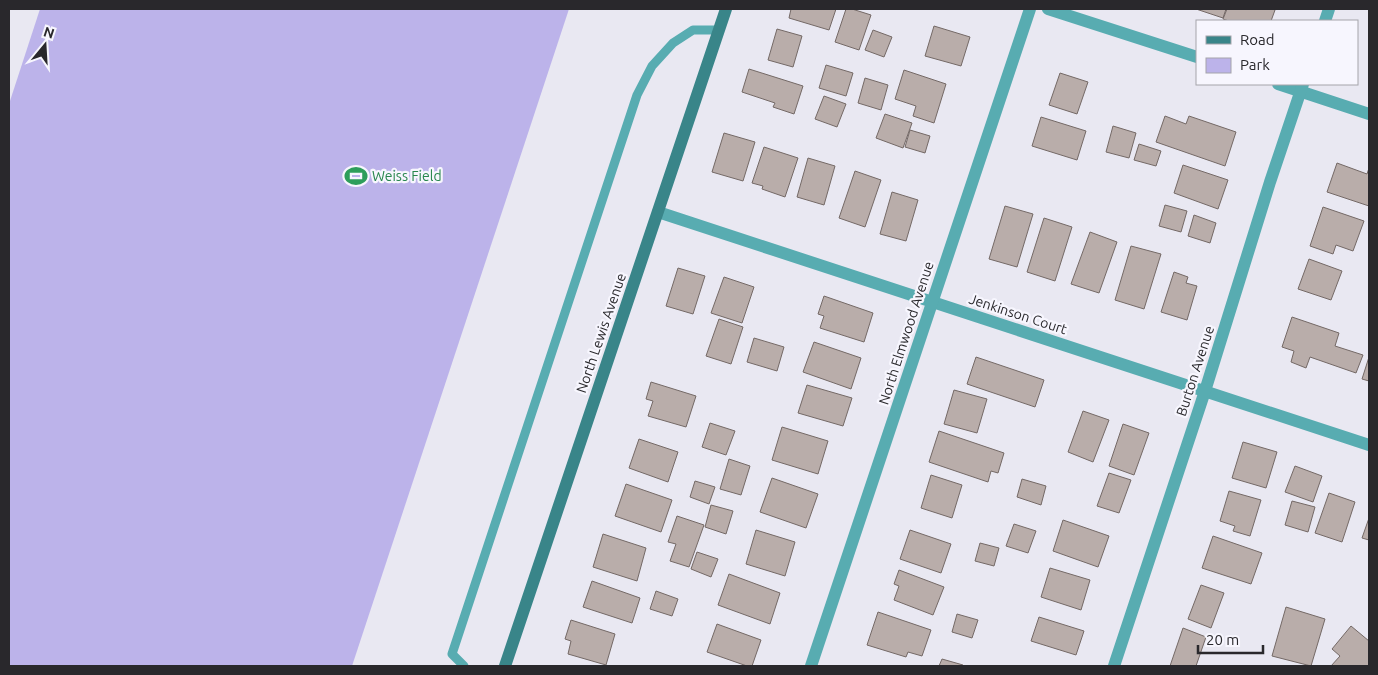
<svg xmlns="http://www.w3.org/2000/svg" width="1378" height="675" viewBox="0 0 1378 675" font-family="Ubuntu,sans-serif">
	<rect width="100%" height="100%" fill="#e9e8f2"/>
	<polygon fill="#bcb3ea" points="40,9 569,9 352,666 9,666 9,104"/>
	<g fill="#b9adaa" stroke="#746966">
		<polygon points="791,9 836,9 829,30 789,18"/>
		<polygon points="846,9 852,9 871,15 859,50 835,42"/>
		<polygon points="1196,9 1226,9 1223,18"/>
		<polygon points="1227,9 1272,9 1275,10 1271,21 1229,21 1223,19"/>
		<polygon points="934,26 970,37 961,66 925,56"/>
		<polygon points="777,29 802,36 793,67 768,60"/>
		<polygon points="873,30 892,37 884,57 865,50"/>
		<polygon points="826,65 853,73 846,96 819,88"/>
		<polygon points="749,69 803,86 794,114 773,107 775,103 742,92"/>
		<polygon points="904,70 946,84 934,123 913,116 916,106 895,99"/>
		<polygon points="1060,73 1088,82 1077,114 1049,105"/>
		<polygon points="865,78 888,85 881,110 858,103"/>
		<polygon points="824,96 846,104 837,127 815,119"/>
		<polygon points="885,114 912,123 903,148 876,138"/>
		<polygon points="1165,116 1186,124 1189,116 1236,132 1225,166 1156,142"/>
		<polygon points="1041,117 1086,131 1077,160 1032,146"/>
		<polygon points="1113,126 1136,133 1129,158 1106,152"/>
		<polygon points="910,130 930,136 925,153 905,147"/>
		<polygon points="724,133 755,142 743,181 712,172"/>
		<polygon points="1139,144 1161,151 1156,166 1134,160"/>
		<polygon points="764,147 798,158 785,197 762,189 763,186 752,183"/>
		<polygon points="808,158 835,166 824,205 797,197"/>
		<polygon points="1337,163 1367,174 1369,168 1369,206 1327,192"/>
		<polygon points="1183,165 1228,180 1218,209 1174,193"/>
		<polygon points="855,171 881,180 865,227 839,218"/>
		<polygon points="892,192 918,200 906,241 880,234"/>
		<polygon points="1165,205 1187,211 1181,232 1159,226"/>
		<polygon points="1005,206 1033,214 1017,267 989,259"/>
		<polygon points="1323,207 1364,221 1353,251 1336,245 1333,254 1310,246"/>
		<polygon points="1194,215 1216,223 1210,243 1188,236"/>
		<polygon points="1044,218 1072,227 1055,281 1027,272"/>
		<polygon points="1090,232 1117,242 1099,293 1071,284"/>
		<polygon points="1131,246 1161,254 1144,309 1115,300"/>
		<polygon points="1309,259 1342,271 1331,300 1298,289"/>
		<polygon points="678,268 705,276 693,314 666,306"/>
		<polygon points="1174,272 1188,277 1186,283 1197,286 1187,320 1161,312"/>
		<polygon points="724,277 754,287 742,323 711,313"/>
		<polygon points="824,296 873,313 864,342 820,328 824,316 818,314"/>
		<polygon points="1292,317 1339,333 1335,346 1363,355 1356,373 1310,357 1306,368 1291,362 1294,351 1282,347"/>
		<polygon points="719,319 743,327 731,364 706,356"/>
		<polygon points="754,338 784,347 777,371 747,362"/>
		<polygon points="814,342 861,358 851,389 803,372"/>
		<polygon points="976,357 1044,380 1035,407 967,384"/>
		<polygon points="1369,357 1369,381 1362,379"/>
		<polygon points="651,382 696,396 686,427 648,416 653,401 646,399"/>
		<polygon points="807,385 852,398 843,426 798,413"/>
		<polygon points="954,390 987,399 977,433 944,424"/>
		<polygon points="1083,411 1109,420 1093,462 1068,452"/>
		<polygon points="710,423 735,431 726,455 702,447"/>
		<polygon points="1123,424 1149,433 1134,475 1109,466"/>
		<polygon points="782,427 828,441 818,474 772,460"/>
		<polygon points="939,431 1004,453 998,473 991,471 988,482 929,462"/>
		<polygon points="639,439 678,452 668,482 629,468"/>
		<polygon points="1243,442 1277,452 1266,488 1232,478"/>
		<polygon points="729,459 750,466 741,495 720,489"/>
		<polygon points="1295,466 1322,476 1313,502 1285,492"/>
		<polygon points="1109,473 1131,480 1119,513 1097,506"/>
		<polygon points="931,475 962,485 952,518 921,508"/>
		<polygon points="772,478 818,494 806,528 760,512"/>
		<polygon points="1022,479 1046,486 1041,505 1017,497"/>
		<polygon points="695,481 715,487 709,504 690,497"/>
		<polygon points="626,484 672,500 661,532 615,516"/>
		<polygon points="1229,491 1261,500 1250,536 1233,531 1235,526 1220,521"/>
		<polygon points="1329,493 1355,502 1342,542 1315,533"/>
		<polygon points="1292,501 1315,507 1308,532 1285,525"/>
		<polygon points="711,505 733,511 726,534 705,527"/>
		<polygon points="677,516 704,525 689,567 670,561 676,544 668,542"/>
		<polygon points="1369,518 1369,540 1362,538"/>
		<polygon points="1063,520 1109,536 1098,567 1053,551"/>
		<polygon points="1014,524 1036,531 1028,553 1006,546"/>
		<polygon points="756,530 795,542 785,576 746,564"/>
		<polygon points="910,530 951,544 941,573 900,559"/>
		<polygon points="603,534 646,548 637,581 593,567"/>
		<polygon points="1213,536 1262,553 1251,584 1202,568"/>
		<polygon points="980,543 999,548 994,566 975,561"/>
		<polygon points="697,552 718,559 711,577 691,569"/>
		<polygon points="1050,568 1090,580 1081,610 1041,597"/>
		<polygon points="899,570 944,587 933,615 894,600 899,586 894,584"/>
		<polygon points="729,574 780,593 770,624 718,605"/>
		<polygon points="592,581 640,598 632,623 583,607"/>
		<polygon points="1201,585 1224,593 1211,628 1188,619"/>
		<polygon points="656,591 678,599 672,616 650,609"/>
		<polygon points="1286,607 1325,619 1311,666 1272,656"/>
		<polygon points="878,612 931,630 922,656 908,652 906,657 867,645"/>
		<polygon points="957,614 978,620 972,638 952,632"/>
		<polygon points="1039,617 1084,631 1076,655 1031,641"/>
		<polygon points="571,620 615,634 606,665 568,654 571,641 565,639"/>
		<polygon points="717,624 761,640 752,666 747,666 707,652"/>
		<polygon points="1351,626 1369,641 1369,666 1331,666 1340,656 1332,649"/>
		<polygon points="1183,628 1206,637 1196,666 1170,666"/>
		<polygon points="942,659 963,665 963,666 939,666"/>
	</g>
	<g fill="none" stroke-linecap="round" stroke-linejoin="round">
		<polyline stroke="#58acb1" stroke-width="9" points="464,666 452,654 637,95 652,66 673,43 693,30 719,30"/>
		<g stroke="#58acb1" stroke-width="12">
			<polyline points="1048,9 1197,57"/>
			<polyline points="1325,21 1329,9"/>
			<polyline points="1278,84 1369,114"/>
			<polyline points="658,212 1369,445"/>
			<polyline points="811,666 1030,9"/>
			<polyline points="1114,666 1205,391 1270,182 1303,84"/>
		</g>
		<polyline stroke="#398589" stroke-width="12" points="505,666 726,9"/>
	</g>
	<defs>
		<symbol id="stadium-bare" viewBox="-9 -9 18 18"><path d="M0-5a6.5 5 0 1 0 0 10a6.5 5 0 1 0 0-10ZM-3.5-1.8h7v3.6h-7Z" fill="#2e9e5b" stroke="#f7f6fe" stroke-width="2.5" paint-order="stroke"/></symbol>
	</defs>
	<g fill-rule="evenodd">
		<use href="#stadium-bare" x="340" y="160" width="32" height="32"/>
	</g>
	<g text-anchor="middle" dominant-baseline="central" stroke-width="4.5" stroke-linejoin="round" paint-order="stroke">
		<g font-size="14" fill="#27864d" stroke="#f7f6fe" text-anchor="start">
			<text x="372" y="176">Weiss Field</text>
		</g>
		<g font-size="14" fill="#29282c" stroke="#f7f6fe">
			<text transform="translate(1018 314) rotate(18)">Jenkinson Court</text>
			<text transform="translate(601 333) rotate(-71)">North Lewis Avenue</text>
			<text transform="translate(906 333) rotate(-72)">North Elmwood Avenue</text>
			<text transform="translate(1195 371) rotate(-72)">Burton Avenue</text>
		</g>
	</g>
	<rect width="1378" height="675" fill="none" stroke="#29282c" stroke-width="20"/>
	<rect x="1196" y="20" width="162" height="65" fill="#f7f6fe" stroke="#a5a4aa"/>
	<rect x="1206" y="36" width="25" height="8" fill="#398589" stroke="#a5a4aa"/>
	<text x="1240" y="45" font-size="15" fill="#29282c">Road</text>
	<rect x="1206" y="58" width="25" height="15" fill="#bcb3ea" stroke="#a5a4aa"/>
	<text x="1240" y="70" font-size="15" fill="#29282c">Park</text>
	<g transform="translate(45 45) rotate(18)" stroke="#f7f6fe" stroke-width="4" paint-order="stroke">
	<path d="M0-4L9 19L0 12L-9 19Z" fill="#29282c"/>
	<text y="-8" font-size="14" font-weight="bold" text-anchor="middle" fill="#29282c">N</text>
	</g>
	<path d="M1198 645v8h65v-8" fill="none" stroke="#29282c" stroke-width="2.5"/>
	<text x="1206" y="645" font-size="15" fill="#29282c" stroke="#f7f6fe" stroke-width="4" paint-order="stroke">20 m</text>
</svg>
